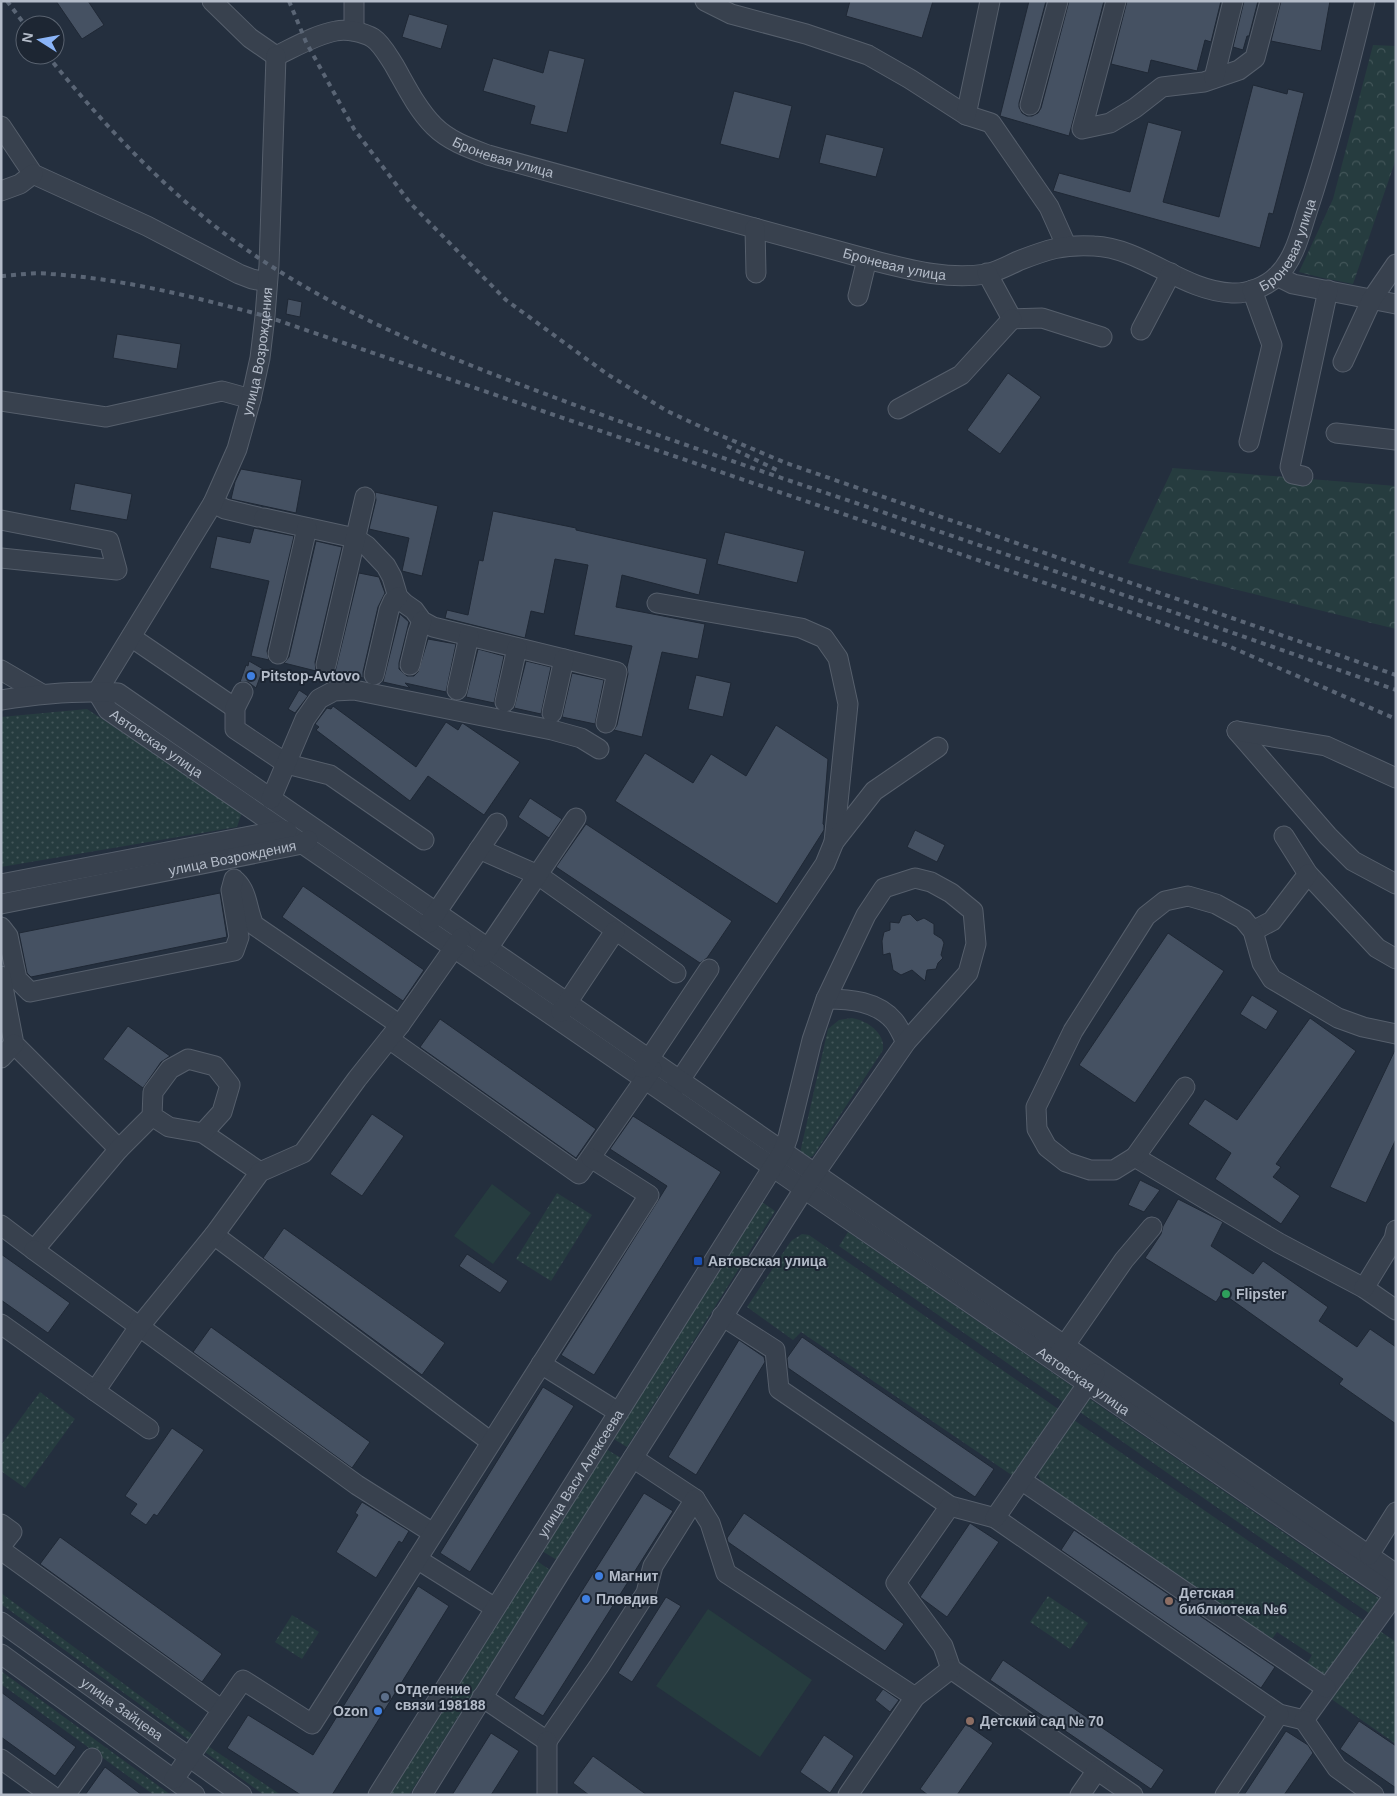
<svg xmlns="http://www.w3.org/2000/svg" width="1397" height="1796" viewBox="0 0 1397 1796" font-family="Arial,sans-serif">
	<defs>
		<pattern id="grass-dots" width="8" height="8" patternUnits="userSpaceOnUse" patternTransform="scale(1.25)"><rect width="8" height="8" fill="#263c3f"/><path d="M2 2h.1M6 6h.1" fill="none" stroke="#435659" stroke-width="1.8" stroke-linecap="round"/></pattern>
		<pattern id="forest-crowns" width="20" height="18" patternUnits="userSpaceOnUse" patternTransform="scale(1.25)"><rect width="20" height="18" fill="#263c3f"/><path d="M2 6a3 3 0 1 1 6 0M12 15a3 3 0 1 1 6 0" fill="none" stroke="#435659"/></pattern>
	</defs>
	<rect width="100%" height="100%" fill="#242f3e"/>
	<g fill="url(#grass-dots)">
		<polygon points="87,709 242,812 237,827 1,867 1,717"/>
		<path d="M852,1018c16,3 33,15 31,32l-70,106 -8,3 -5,-6 28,-124 11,-9z"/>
		<polygon points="557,1193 592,1215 551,1281 516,1259"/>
		<polygon points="762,1202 775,1211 627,1447 612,1438"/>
		<polygon points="848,1232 1076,1389 1066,1404 839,1246"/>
		<polygon points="802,1234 809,1235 1061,1411 1013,1476 801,1332 793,1340 747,1307 791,1241"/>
		<polygon points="40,1392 75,1419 25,1488 1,1471 1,1445"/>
		<polygon points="1087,1397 1383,1601 1373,1616 1077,1410"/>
		<polygon points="1071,1418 1367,1623 1327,1674 1321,1675 1305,1667 1312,1655 1277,1632 1272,1639 1046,1486 1040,1479 1037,1471"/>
		<polygon points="606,1449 621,1458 557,1560 542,1551"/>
		<polygon points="537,1561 550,1570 409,1795 390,1795"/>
		<polygon points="1,1593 193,1735 189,1740 1,1604"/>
		<polygon points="1048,1596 1088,1623 1070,1649 1030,1622"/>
		<polygon points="292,1615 319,1632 302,1659 275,1642"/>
		<polygon points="1377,1629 1396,1642 1396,1744 1327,1696"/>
		<polygon points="1,1671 171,1795 154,1795 1,1684"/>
		<polygon points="208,1746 281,1795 264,1795 205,1752"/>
	</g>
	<g fill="url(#forest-crowns)">
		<polygon points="1373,45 1396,46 1396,159 1353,284 1323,278 1299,272 1333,199"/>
		<polygon points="1173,468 1396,486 1396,629 1128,563"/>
	</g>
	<g fill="#263c3f">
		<polygon points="492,1184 531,1213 493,1264 454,1236"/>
		<polygon points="708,1609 812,1680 760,1757 656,1686"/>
	</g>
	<g fill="#455162" stroke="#1f2835">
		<polygon points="56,1 88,1 104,25 82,39"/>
		<polygon points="850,1 933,1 922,38 846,16"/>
		<polygon points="1029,1 1046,1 1019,103 1019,107 1022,113 1027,116 1032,116 1038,113 1041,108 1069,1 1104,1 1069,136 1000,116"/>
		<polygon points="1127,1 1221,1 1211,42 1205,40 1197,71 1151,60 1148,73 1111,64"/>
		<polygon points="1244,1 1258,1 1249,36 1247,36 1243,50 1233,47"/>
		<polygon points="1281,1 1330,1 1321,51 1271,41"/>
		<polygon points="409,14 448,25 441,49 402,37"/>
		<polygon points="549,50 585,59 567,133 530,124 535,106 483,91 493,58 543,73"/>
		<polygon points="1253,85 1287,94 1288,89 1304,93 1273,214 1269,213 1260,248 1053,191 1059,173 1130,192 1148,122 1182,131 1163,202 1219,217"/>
		<polygon points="734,91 792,106 779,159 720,144"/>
		<polygon points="826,134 884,148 876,177 819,163"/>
		<polygon points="288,299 302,302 300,317 286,314"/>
		<polygon points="117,334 181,344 177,369 113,358"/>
		<polygon points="1008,373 1041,397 1000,454 967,430"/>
		<polygon points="241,469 302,480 296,513 231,499 235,482"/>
		<polygon points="75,483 132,494 127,520 70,510"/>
		<polygon points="375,492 438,506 422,576 402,571 409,538 369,529 376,500"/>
		<polygon points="493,511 576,528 576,530 707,559 699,595 622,575 616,607 705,624 698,659 662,652 642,737 614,730 617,725 628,674 627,667 632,646 574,635 588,565 555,559 544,614 531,611 525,638 445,618 447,610 468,615 479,560 483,561"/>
		<polygon points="254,528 294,536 267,651 269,660 251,656 269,581 210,568 217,536 250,543"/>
		<polygon points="725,532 805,551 797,583 717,564"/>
		<polygon points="316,541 342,547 315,662 316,671 284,663 289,657"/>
		<polygon points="359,573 379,577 385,593 378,607 363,672 363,678 335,672"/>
		<polygon points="400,614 409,622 399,663 399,669 407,676 414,676 418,672 428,639 456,644 446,692 405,683 410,688 383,682"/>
		<polygon points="478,649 504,656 494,703 466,697"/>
		<polygon points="249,661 263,669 256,688 248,682 240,682 246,665 248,666"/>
		<polygon points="526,661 551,667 541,714 514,708"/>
		<polygon points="572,673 604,680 595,724 562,717"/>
		<polygon points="696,675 731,683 723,717 688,709"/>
		<polygon points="299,690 308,696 295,713 288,709"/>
		<polygon points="333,706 416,767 446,722 458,730 462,723 464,724 520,762 484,815 428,776 410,801 316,730 319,727 315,724 327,708 331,709"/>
		<polygon points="776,725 828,759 823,824 824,825 824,830 777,904 615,801 645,753 693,783 711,754 746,776"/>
		<polygon points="530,798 562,819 549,838 518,817"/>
		<polygon points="586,824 732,921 707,958 700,963 556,867"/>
		<polygon points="915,830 945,845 937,862 907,847"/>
		<polygon points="303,886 424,970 403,1001 282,917"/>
		<polygon points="220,893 227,937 31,977 27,973 19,933"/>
		<polygon points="910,914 917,921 924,918 934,924 934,934 942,939 944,943 941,955 943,958 938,963 936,969 927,970 925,981 912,970 901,975 893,970 890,953 883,955 882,941 884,932 890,930 890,922 899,923 902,916"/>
		<polygon points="1168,933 1224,971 1135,1103 1079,1065"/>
		<polygon points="1252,995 1278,1011 1266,1030 1240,1014"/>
		<polygon points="1310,1018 1356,1051 1276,1164 1281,1167 1273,1177 1300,1196 1281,1224 1215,1179 1231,1153 1188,1124 1205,1099 1237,1120"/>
		<polygon points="440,1019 596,1129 576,1158 420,1047"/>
		<polygon points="128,1026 170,1056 161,1062 143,1088 103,1059"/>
		<polygon points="1396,1048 1396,1139 1366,1203 1330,1187"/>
		<polygon points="372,1114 404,1136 362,1196 330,1174"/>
		<polygon points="633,1116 721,1172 594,1375 561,1355 667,1186 610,1149"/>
		<polygon points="1140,1180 1160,1190 1144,1212 1128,1205"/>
		<polygon points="1178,1199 1223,1222 1211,1246 1253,1274 1263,1261 1328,1307 1319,1321 1357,1347 1370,1329 1396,1347 1396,1424 1339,1384 1343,1379 1222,1293 1216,1302 1145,1258 1161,1234 1163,1226"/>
		<polygon points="284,1228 445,1343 422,1375 263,1258"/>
		<polygon points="1,1254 70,1303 48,1333 1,1300"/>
		<polygon points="467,1254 508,1281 500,1293 459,1266"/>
		<polygon points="211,1327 370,1442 352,1468 193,1352"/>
		<polygon points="802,1337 994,1469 975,1497 788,1368 787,1358"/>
		<polygon points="739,1340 764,1357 765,1362 696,1475 668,1457"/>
		<polygon points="543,1387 574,1406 470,1572 440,1553"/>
		<polygon points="172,1428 204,1450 157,1516 154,1514 146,1525 130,1514 137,1504 125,1496"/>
		<polygon points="644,1493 673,1511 543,1716 514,1698"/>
		<polygon points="362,1502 409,1531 402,1543 399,1541 376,1578 336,1552 358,1515 355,1513"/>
		<polygon points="744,1513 904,1624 885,1651 728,1542 727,1538"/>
		<polygon points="970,1523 999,1542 947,1617 920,1597"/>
		<polygon points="1074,1530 1275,1667 1261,1688 1061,1550"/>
		<polygon points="60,1537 222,1654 202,1682 40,1564"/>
		<polygon points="418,1586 449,1606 332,1795 301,1795 227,1748 248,1715 313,1755"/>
		<polygon points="666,1597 681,1606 632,1682 618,1673"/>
		<polygon points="1003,1660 1164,1770 1151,1789 990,1680"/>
		<polygon points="883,1689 899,1700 890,1712 875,1700"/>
		<polygon points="1,1692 76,1747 55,1776 1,1737"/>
		<polygon points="1359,1721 1396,1746 1396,1788 1340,1749"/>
		<polygon points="966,1724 993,1743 957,1795 928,1795 920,1789"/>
		<polygon points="1286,1731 1308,1745 1313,1753 1284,1795 1244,1795"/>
		<polygon points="491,1733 519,1751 491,1795 452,1795"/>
		<polygon points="824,1735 854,1756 830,1793 800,1772"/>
		<polygon points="593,1756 647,1795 589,1795 573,1783"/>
		<polygon points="105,1767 142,1795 85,1795"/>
	</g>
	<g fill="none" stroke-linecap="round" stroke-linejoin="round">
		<defs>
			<g id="minor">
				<polyline points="212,1 250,38 276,56"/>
				<polyline points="705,1 731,14 806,34 868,55 910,79 966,115 991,123 1049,207 1066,245"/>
				<polyline points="1116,1 1082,129 1110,123 1135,108 1162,87 1204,82 1239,70 1255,58 1270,1"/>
				<polyline points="354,31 354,1"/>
				<path id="s1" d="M276,56c17,-8 41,-22 60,-25 11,-2 27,1 37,7 9,6 15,18 21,27 12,21 23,44 40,61 15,15 35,22 54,29l387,106c36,9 73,19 111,13 10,-2 22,-8 32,-13 28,-11 45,-17 76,-15 48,2 89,45 138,47 15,1 34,-6 45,-17 17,-16 23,-42 30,-64 23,-69 41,-140 58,-211"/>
				<polyline points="1214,78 1233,1"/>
				<polyline points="1030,105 1058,1"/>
				<polyline points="966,115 990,1"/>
				<polyline points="1,126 33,174 147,226 239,274 252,279 267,282"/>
				<polyline points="1,191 20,184 33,174"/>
				<polyline points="755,228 756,273"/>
				<polyline points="987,273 1012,319 1042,318 1102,337"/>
				<polyline points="1277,276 1293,284 1396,304"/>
				<polyline points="858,296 867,259"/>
				<polyline points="1141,330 1171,273"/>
				<polyline points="1343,362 1372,299 1396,264"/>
				<polyline points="1,401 106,417 222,391 251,399"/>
				<polyline points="898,409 961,375 1012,319"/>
				<polyline points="1336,433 1396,440"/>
				<polyline points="1249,442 1272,345 1252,290"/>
				<polyline points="1303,476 1293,474 1290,467 1328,290"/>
				<polyline points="213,503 225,509 258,517"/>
				<polyline points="264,518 355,538 367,546 386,566 392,577 398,597 404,603 414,610 422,621 433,627 617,672 606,723"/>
				<polyline points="1,520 109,541 117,570 1,558"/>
				<polyline points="657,603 801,628 824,638 838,658 848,704 834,842 825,864 674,1089"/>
				<polyline points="131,637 235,708"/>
				<polyline points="278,654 307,528"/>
				<polyline points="326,665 365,497"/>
				<polyline points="410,665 418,632 422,621"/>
				<polyline points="1,670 42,694"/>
				<polyline points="374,675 389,610 393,601 398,597"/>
				<polyline points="457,690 469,636"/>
				<path id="s2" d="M97,692l11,18 1288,886"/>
				<path id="s3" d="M97,692l116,-189 24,-54 14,-50 9,-41 5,-42 4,-51 7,-209"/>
				<polyline points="243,692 235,708 235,729 287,764 330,775 424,840"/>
				<path d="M1,700c39,-6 78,-10 117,-7l1278,881"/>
				<polyline points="505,702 517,648"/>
				<polyline points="552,713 564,659"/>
				<polyline points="1237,731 1328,836 1353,861 1396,884"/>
				<polyline points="1237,731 1326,746 1396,778"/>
				<polyline points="271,799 305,719 319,699 334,691 354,690 552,730 581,738 599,749"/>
				<polyline points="1284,836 1308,874 1377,948 1396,959"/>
				<polyline points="834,842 874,791 938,747"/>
				<polyline points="479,849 538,875 676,973"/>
				<path d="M236,881c12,11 11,29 18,44l146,100"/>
				<polyline points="1,884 282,830 287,831"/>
				<path id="s4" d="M1,904l301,-60 6,-4"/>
				<polyline points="429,923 497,823"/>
				<polyline points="1,927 8,936 17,979 30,992 234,951 239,937 231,890 234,879"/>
				<polyline points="1253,931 1272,921 1308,874"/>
				<polyline points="482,957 576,818"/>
				<polyline points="1,976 14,1044 119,1149"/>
				<path d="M826,999c24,0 51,2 68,22 5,6 8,14 12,21"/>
				<polyline points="561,1012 615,931"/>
				<polyline points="1396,1034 1363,1027 1338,1018 1272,979 1262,963 1253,931 1243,919 1216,904 1188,896 1165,901 1146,916 1073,1031 1036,1107 1037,1129 1047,1147 1066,1162 1090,1170 1114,1170 1135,1157 1279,1243 1364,1288 1396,1310"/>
				<polyline points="389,1039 579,1174 652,1069"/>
				<polyline points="1,1058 14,1044"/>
				<polyline points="643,1068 709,969"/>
				<polyline points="203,1133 260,1172"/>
				<polyline points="1135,1157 1185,1087"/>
				<polyline points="1,1225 34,1250 119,1149 152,1116 153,1092 170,1069 188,1059 215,1066 230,1085 222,1112 203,1133 169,1127 152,1116"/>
				<polyline points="214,1235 491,1442"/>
				<polyline points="34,1250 357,1485 433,1533"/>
				<polyline points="1364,1288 1394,1239 1396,1230"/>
				<polyline points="722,1316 775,1350 779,1389 950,1506 995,1518 1279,1714 1304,1720 1396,1593"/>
				<polyline points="1,1324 95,1391 139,1327 214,1235 260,1172 303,1153 357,1079 400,1025 461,938"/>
				<polyline points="1058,1355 1124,1260 1152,1227"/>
				<polyline points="541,1364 618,1412"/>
				<polyline points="95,1391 149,1429"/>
				<polyline points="633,1458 695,1499 710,1523 726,1573 915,1697"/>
				<polyline points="1021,1480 1326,1688"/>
				<polyline points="950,1506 896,1583 943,1646 951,1669 1133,1795"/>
				<polyline points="995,1518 1095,1373"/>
				<polyline points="1,1524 12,1532 1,1546"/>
				<polyline points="1,1550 222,1710"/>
				<polyline points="1369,1555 1396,1512"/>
				<polyline points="417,1559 495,1608"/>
				<path id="s5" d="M1,1622l241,173"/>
				<polyline points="1,1654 195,1795"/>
				<polyline points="482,1697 547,1741 599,1666 646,1593 653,1566 695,1499"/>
				<polyline points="1304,1720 1337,1768 1374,1795"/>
				<polyline points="547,1741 547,1795"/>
				<polyline points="1,1759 51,1795"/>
				<polyline points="174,1779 243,1680 312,1724 649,1195 591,1158"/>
				<polyline points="65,1795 92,1758"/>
				<path id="s6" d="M378,1795l405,-644 5,-14 24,-97 14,-41 40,-84 18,-27 31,-10 16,4 20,11 22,18 3,33 -8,29 -62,69 -102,147 -243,382 -139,224"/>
				<polyline points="848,1795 915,1697 951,1669"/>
				<polyline points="1080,1795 1097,1770"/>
				<polyline points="1225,1795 1279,1714"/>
			</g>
		</defs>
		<use href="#minor" stroke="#565f6c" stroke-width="21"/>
		<use href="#minor" stroke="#38414e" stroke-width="19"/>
		<g stroke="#5a6575" stroke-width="4" stroke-dasharray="5 5" stroke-linecap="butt">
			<polyline points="7,1 25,25"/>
			<polyline points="289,1 306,42 354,129 411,204 506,300 607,374 667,411 710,431 786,463 1396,675"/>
			<path d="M47,55c54,67 114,131 182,182 98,73 214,119 327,161 97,36 195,70 294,103 182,62 364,125 546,189"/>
			<path d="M1,276c17,-1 34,-4 50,-2 73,5 144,23 214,42l961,329 170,74"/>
			<polyline points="727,446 779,471"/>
		</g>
	</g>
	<g fill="#3f7fe0" stroke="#1d2633" stroke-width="2">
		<circle cx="251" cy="676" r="5"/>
		<circle cx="599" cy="1576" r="5"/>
		<circle cx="586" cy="1599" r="5"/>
		<circle cx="378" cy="1711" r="5"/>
	</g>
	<rect fill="#1a4fb4" stroke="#1d2633" stroke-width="2" x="693" y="1256" width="10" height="10" rx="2.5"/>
	<circle fill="#2e9e5b" stroke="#1d2633" stroke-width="2" cx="1226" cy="1294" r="5"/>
	<g fill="#8d6e63" stroke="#1d2633" stroke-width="2">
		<circle cx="1169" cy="1601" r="5"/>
		<circle cx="970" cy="1721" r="5"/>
	</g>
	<circle fill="#5c6f8a" stroke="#1d2633" stroke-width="2" cx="385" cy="1697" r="5"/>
	<g text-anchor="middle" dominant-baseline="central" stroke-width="4" stroke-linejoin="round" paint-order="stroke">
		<g font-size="14" fill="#b4bcc9" stroke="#1d2633">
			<text stroke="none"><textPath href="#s1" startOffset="288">Броневая улица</textPath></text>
			<text stroke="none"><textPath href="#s1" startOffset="1128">Броневая улица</textPath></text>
			<text stroke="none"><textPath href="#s1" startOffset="694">Броневая улица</textPath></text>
			<text stroke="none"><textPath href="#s3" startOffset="381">улица Возрождения</textPath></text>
			<text stroke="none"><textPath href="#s2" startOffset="80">Автовская улица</textPath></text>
			<text stroke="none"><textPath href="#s4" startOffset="236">улица Возрождения</textPath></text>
			<text stroke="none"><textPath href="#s2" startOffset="1205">Автовская улица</textPath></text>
			<text stroke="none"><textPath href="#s6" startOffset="380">улица Васи Алексеева</textPath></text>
			<text stroke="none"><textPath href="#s5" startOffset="149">улица Зайцева</textPath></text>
		</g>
		<g font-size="14" font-weight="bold" fill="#b4bcc9" stroke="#1d2633" text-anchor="start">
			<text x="261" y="676">Pitstop-Avtovo</text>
			<text x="708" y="1261">Автовская улица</text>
			<text x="1236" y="1294">Flipster</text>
			<text x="609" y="1576">Магнит</text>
			<text x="1179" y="1593">Детская<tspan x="1179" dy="16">библиотека №6</tspan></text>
			<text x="596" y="1599">Пловдив</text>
			<text x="395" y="1689">Отделение<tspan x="395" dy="16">связи 198188</tspan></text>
			<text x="368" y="1711" text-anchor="end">Ozon</text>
			<text x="980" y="1721">Детский сад № 70</text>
		</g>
	</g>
	<rect width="1397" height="1796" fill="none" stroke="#b4bcc9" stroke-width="5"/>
	<g transform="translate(40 40) rotate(281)"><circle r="24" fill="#1d2633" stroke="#59626f"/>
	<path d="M0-4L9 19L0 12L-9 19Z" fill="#8ab4f8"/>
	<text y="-8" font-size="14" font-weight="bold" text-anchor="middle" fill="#b4bcc9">N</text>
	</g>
</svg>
